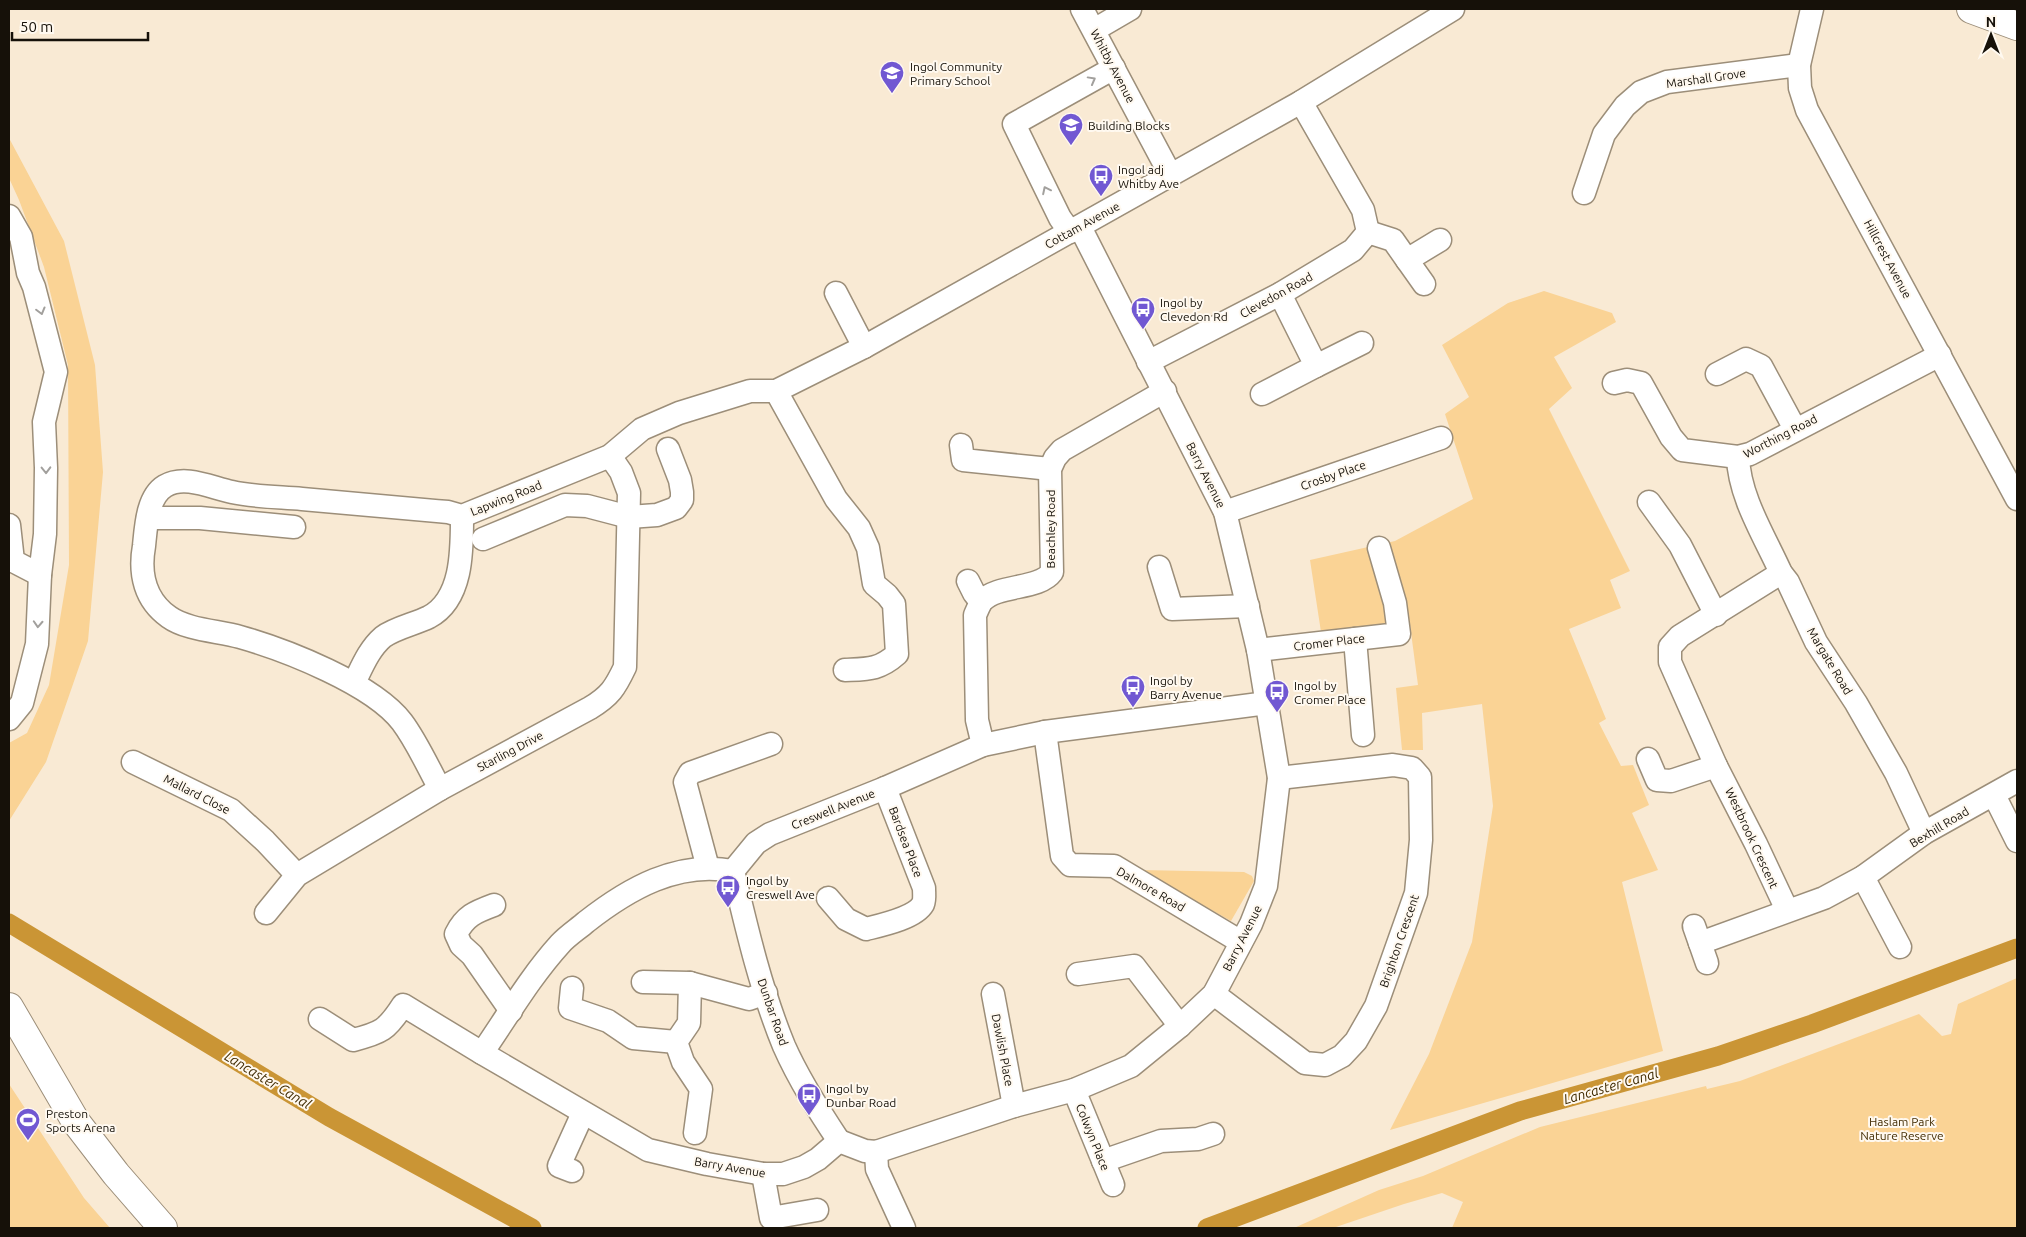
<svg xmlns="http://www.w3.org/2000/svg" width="2026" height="1237" viewBox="0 0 2026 1237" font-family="Ubuntu,sans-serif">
	<rect width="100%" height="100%" fill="#f9ead4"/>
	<g fill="#fad395">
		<polygon points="9,138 64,241 95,365 103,472 88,641 46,762 9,821 9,743 27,733 49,685 69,565 68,365 44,267 19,200 9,178"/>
		<polygon points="1544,291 1612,313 1616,322 1554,357 1572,388 1549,409 1630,571 1610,580 1621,608 1569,629 1606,719 1599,723 1621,766 1633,765 1649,805 1632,813 1658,870 1622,882 1663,1051 1390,1130 1429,1054 1472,942 1493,806 1482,704 1422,713 1423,750 1402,750 1396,688 1418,685 1410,625 1321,632 1310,560 1395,541 1473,499 1445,414 1469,397 1442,345 1508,303"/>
		<polygon points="1140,870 1244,872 1252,876 1254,881 1231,921"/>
		<polygon points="2017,978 2017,1228 1452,1228 1463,1202 1442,1193 1404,1204 1333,1228 1294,1228 1379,1190 1423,1176 1540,1127 1706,1086 1707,1089 1740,1081 1919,1014 1942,1036 1951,1034 1958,1004"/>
		<polygon points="9,1084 84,1198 110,1228 9,1228"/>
	</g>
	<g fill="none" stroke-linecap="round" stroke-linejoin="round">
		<g stroke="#ca9535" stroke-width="19">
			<polyline points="9,923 329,1117 532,1228"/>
			<polyline points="1207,1228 1520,1111 1718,1056 1812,1024 2017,948"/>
		</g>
		<defs>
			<g id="minor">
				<polyline points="1082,9 1171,176"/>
				<polyline points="1812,9 1799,65 1800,88 1807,110 2017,499"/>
				<polyline points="1094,30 1130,9"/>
				<polyline points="1584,193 1604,134 1625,106 1641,92 1667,82 1799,65"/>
				<polyline points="9,216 21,237 28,273 34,287 56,372 44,422 46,468 45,534 40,575 37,644 22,703 9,719"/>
				<polyline points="1070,232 1060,218 1014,124 1114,68"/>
				<polyline points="1368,232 1393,240 1407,260"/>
				<polyline points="1424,284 1407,260 1440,240"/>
				<polyline points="836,293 864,347"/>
				<polyline points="1148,362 1280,294 1353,250 1368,232 1363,210 1301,102"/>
				<polyline points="1316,366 1362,343"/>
				<polyline points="1717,374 1746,359 1761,366 1795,429"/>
				<polyline points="1614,383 1627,380 1641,383 1671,437 1682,450 1738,457 1750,454 1940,355"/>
				<path d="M776,391l60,108 23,29 9,20 6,36 13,11 7,9 3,50c-18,16 -29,15 -52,16"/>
				<polyline points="1262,394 1316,366 1280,294"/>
				<polyline points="961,445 963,460 1050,469"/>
				<path d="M1738,457c1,40 27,80 43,116l7,9 28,60 40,61 40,70 28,60"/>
				<polyline points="1649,502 1680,545 1716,615"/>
				<polyline points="1225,512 1441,438"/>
				<polyline points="148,518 200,518 294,527"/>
				<polyline points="9,525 13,561 40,575"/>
				<polyline points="483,539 565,505 587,506 629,517 657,515 676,508 682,500 682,492 680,480 668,449"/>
				<polyline points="1159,567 1172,609 1248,606"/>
				<polyline points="1781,573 1680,636 1670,647 1670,662 1716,766 1756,844 1787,910"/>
				<polyline points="968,581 974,593 981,602"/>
				<polyline points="1355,639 1363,735"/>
				<polyline points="1258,650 1399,634 1395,603 1379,548"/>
				<path d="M354,683c8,-16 15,-34 29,-46 12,-9 32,-13 46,-20 34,-18 33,-68 33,-101"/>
				<polyline points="1045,732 1062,856 1070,865 1114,866 1241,942"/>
				<path d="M983,745l-6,-25 -2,-105c2,-4 4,-10 7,-14 16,-17 57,-11 70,-29l-2,-103 5,-11 7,-8 103,-59"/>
				<polyline points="1648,759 1657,780 1671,781 1716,766"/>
				<polyline points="133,762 231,810 265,841 297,875"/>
				<path d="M440,789c-12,-22 -23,-47 -38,-67 -29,-38 -116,-72 -162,-85 -21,-6 -53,-7 -71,-20 -24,-17 -30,-43 -25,-71 2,-19 3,-49 21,-60 20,-12 47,2 67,6 23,5 47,5 70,7 48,4 97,9 146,13l14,4 148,-60 32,-27 37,-16 71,-22h26l88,-44 437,-245 152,-93"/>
				<polyline points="1994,795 2017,841"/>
				<polyline points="708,868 685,782 690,773 771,744"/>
				<polyline points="733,871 756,843 770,834 885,788 983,745 1045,732 1267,703"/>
				<path d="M733,871c14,59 28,119 51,175 15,34 35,65 55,95"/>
				<polyline points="1863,877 1900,947"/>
				<path d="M828,898l18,21 20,10c16,-4 49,-11 57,-25 2,-5 1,-10 1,-16l-39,-100"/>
				<path d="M494,905c-19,7 -29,11 -38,29l5,11 11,10 39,56"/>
				<path d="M266,913l31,-38 143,-86 150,-81c20,-12 25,-20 35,-41l4,-174 -8,-21 -11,-16"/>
				<polyline points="1694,926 1707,963"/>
				<polyline points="1700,943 1824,898 1863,877 1924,833 2017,781"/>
				<polyline points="1078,974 1134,966 1180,1026"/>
				<polyline points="643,982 690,983"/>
				<polyline points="572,988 570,1008 608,1021 633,1038 676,1042"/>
				<polyline points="993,994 1014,1106"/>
				<polyline points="1214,994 1305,1063 1325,1065 1342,1056 1356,1041 1376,1006 1416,893 1421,840 1420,777 1412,768 1393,765 1279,778"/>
				<path d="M320,1019l33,21c28,-7 34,-10 50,-35l79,48 166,97 59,14 56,10h20l21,-7 14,-8 21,-18 26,10 11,1 138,-46 60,-16 57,-24 49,-40 34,-32 37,-70 15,-38 13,-108 -21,-128 -33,-138 -145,-285"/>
				<path d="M482,1053c25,-36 48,-76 78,-109 7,-8 18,-15 26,-22 42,-33 92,-62 147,-51"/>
				<polyline points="1074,1090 1113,1185"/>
				<polyline points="695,1133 701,1089 683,1062 676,1042 689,1023 690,983 749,999 766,993"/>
				<polyline points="876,1152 877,1169 904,1228"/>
				<polyline points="1103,1161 1161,1141 1198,1139 1213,1134"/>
				<polyline points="572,1171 559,1166 583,1113"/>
				<polyline points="763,1174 771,1218 817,1210"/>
			</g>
			<g id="major">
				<polyline points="1971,9 2017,26"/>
				<polyline points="9,1007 76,1122 116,1174 163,1228"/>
			</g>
		</defs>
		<use href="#minor" stroke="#9c8e79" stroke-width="25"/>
		<use href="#major" stroke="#9c8e79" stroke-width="30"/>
		<use href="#minor" stroke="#fff" stroke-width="22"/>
		<use href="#major" stroke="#fff" stroke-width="28"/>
	</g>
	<defs><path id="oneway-chevron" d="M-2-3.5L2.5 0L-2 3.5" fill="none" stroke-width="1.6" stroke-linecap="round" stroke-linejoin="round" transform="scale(1.25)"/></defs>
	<g stroke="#a2a09d">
		<use href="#oneway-chevron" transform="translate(1092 80) rotate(-29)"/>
		<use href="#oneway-chevron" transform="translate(1046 190) rotate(-116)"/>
		<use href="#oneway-chevron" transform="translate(41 311) rotate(75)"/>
		<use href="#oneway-chevron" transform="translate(46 470) rotate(89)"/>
		<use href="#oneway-chevron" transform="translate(38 624) rotate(93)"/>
	</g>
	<defs>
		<symbol id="school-pin" viewBox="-11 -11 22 30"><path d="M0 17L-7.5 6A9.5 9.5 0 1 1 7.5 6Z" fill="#7158d2" stroke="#fff9f0"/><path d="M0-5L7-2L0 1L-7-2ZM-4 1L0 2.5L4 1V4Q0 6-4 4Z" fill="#fff"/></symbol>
		<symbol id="bus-pin" viewBox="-11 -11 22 30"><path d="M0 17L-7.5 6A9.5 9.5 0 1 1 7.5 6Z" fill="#7158d2" stroke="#fff9f0"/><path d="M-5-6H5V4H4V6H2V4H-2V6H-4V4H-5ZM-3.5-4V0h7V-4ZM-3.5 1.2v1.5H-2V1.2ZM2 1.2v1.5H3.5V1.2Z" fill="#fff"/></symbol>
		<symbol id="stadium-pin" viewBox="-11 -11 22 30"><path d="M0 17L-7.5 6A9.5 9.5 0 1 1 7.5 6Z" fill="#7158d2" stroke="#fff9f0"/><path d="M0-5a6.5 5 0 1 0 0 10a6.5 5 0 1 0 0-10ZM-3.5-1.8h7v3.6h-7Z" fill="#fff"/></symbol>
	</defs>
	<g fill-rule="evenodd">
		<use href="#school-pin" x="878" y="59" width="28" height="38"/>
		<use href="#school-pin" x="1057" y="111" width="28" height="38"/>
		<use href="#bus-pin" x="1087" y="162" width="28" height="38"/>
		<use href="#bus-pin" x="1129" y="295" width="28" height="38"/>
		<use href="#bus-pin" x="1119" y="673" width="28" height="38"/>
		<use href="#bus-pin" x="1263" y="678" width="28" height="38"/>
		<use href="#bus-pin" x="714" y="873" width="28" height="38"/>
		<use href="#bus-pin" x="795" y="1081" width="28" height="38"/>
		<use href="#stadium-pin" x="14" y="1106" width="28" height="38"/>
	</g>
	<g text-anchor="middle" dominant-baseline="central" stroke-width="4" stroke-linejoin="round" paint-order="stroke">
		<g font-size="12" fill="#161109" stroke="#fff9f0" text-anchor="start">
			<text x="910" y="66">Ingol Community<tspan x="910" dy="14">Primary School</tspan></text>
			<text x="1088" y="125">Building Blocks</text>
			<text x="1118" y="169">Ingol adj<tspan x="1118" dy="14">Whitby Ave</tspan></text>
			<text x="1160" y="302">Ingol by<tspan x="1160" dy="14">Clevedon Rd</tspan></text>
			<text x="1150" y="680">Ingol by<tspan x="1150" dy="14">Barry Avenue</tspan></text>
			<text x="1294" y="685">Ingol by<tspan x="1294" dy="14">Cromer Place</tspan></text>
			<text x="746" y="880">Ingol by<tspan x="746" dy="14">Creswell Ave</tspan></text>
			<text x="826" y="1088">Ingol by<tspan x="826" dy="14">Dunbar Road</tspan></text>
			<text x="46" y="1113">Preston<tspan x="46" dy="14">Sports Arena</tspan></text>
		</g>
		<g font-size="12" fill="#161109" stroke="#fff9f0">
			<text transform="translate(1113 66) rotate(62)">Whitby Avenue</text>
			<text transform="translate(1706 78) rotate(-8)">Marshall Grove</text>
			<text transform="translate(1082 225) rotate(-29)">Cottam Avenue</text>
			<text transform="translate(1888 259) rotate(62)">Hillcrest Avenue</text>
			<text transform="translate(1276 295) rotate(-29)">Clevedon Road</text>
			<text transform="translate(1780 436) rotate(-27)">Worthing Road</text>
			<text transform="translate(1206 475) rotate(63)">Barry Avenue</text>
			<text transform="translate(1333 475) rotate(-19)">Crosby Place</text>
			<text transform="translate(506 498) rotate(-22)">Lapwing Road</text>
			<text transform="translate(1050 529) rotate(-90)">Beachley Road</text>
			<text transform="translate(1329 642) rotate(-7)">Cromer Place</text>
			<text transform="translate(1830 661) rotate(59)">Margate Road</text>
			<text transform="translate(510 751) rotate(-28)">Starling Drive</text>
			<text transform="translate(197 794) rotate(27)">Mallard Close</text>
			<text transform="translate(833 809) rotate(-22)">Creswell Avenue</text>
			<text transform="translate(1939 827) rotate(-31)">Bexhill Road</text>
			<text transform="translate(1752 838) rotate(65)">Westbrook Crescent</text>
			<text transform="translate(906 842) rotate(69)">Bardsea Place</text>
			<text transform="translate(1151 889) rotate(30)">Dalmore Road</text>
			<text transform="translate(1242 938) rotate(-63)">Barry Avenue</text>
			<text transform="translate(1399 941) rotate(-71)">Brighton Crescent</text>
			<text transform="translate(773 1012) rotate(71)">Dunbar Road</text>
			<text transform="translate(1003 1050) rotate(79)">Dawlish Place</text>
			<text transform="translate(1093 1137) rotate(68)">Colwyn Place</text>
			<text transform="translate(730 1167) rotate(10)">Barry Avenue</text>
		</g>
		<g font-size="12" fill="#452f06" stroke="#fff9f0">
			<text x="1902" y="1121">Haslam Park<tspan x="1902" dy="14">Nature Reserve</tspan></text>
		</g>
		<g font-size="14" font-style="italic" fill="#3f2a01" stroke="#fff9f0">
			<text transform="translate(268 1080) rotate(31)">Lancaster Canal</text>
			<text transform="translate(1611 1086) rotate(-16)">Lancaster Canal</text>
		</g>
	</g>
	<rect width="2026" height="1237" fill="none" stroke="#161109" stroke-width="20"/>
	<g transform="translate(1991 35)" stroke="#fff9f0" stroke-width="4" paint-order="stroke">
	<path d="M0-4L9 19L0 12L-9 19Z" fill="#161109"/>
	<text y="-8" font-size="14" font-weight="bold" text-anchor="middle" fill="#161109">N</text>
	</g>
	<path d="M12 32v8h136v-8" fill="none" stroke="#161109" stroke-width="2.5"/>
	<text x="20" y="32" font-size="15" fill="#161109" stroke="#fff9f0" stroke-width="4" paint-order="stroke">50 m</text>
</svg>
